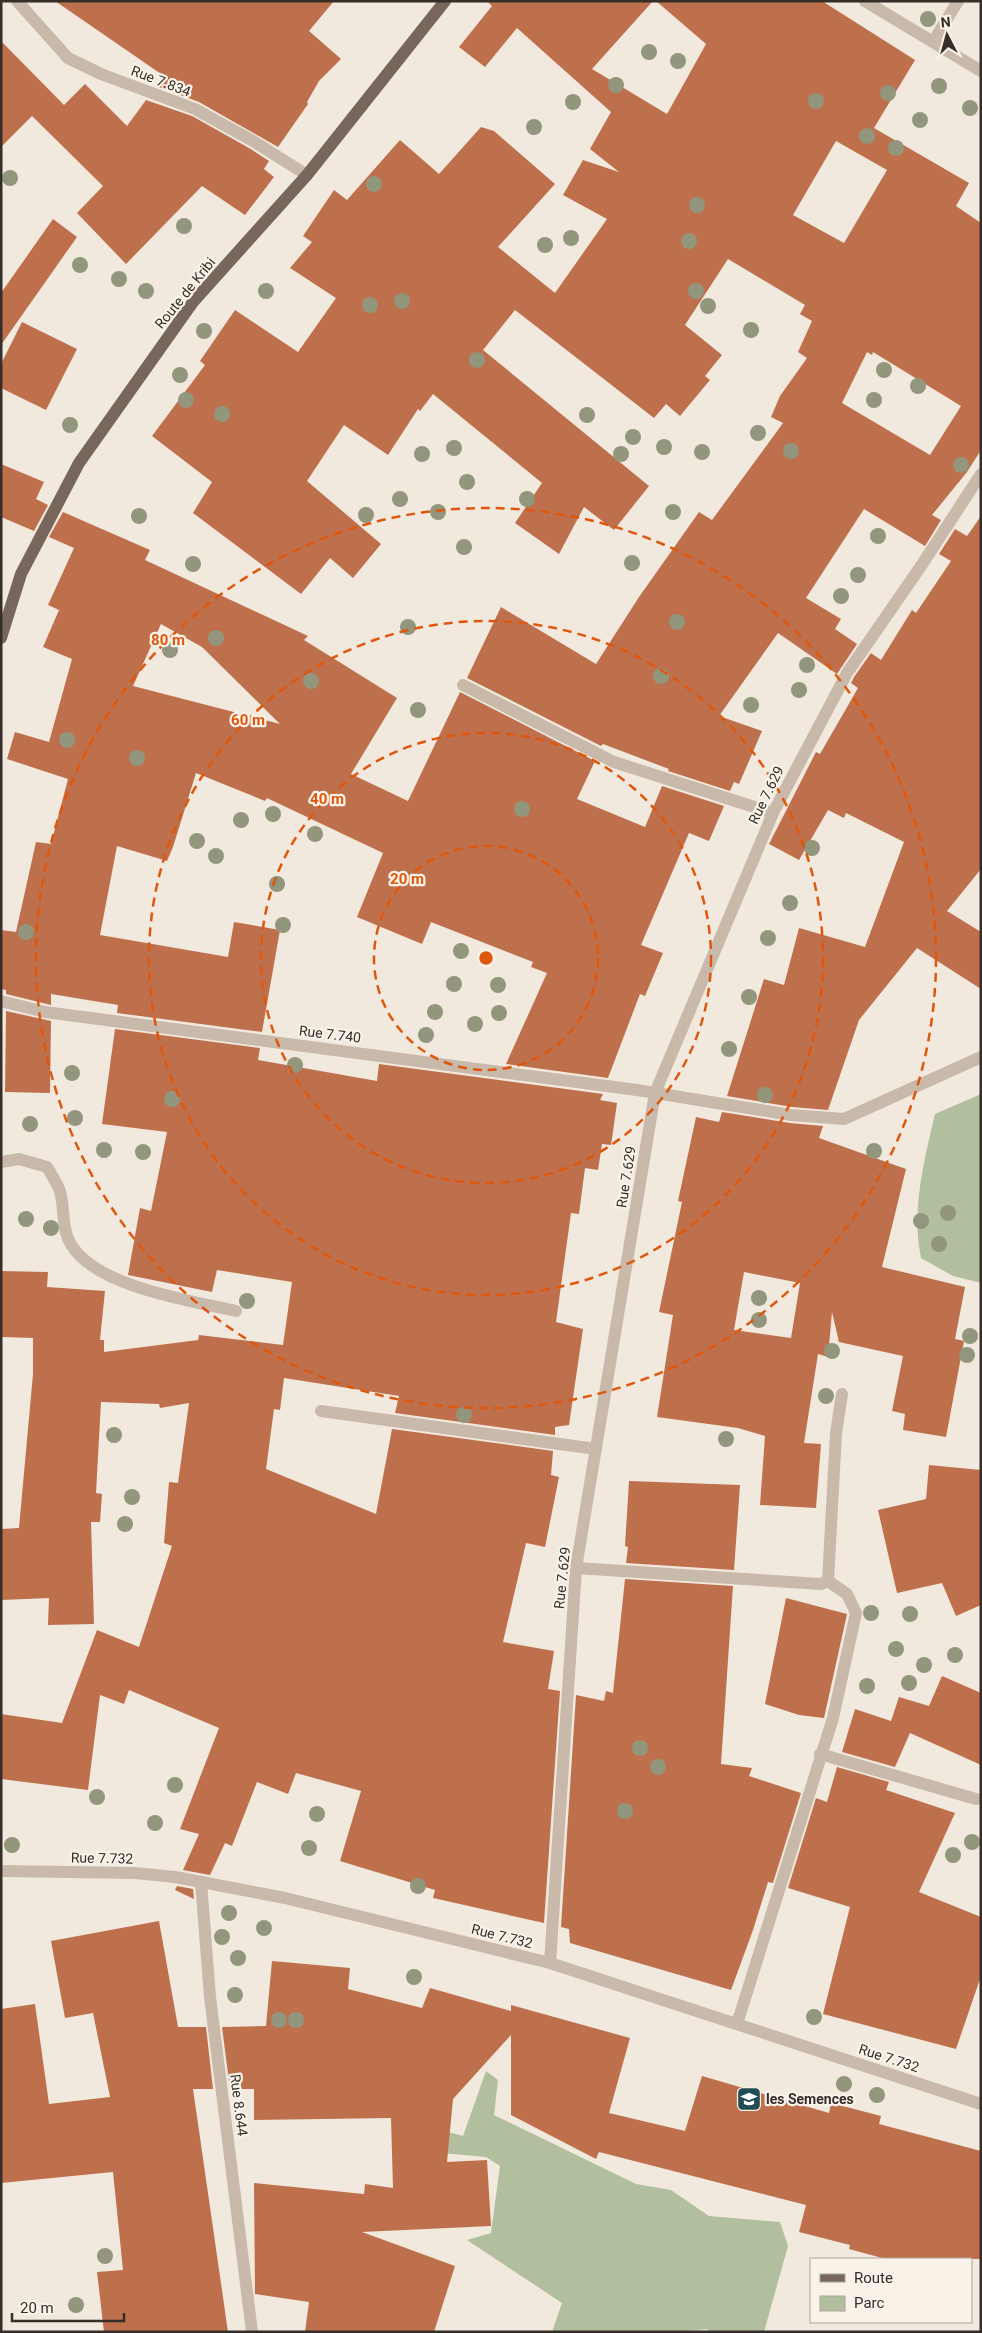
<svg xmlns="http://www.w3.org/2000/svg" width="982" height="2333" viewBox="0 0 982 2333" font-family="Roboto,sans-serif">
	<rect width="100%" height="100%" fill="#f1e9dd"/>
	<g fill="#b2bf9e">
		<path d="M981,1094v189l-28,-7 -32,-18c-10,-48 3,-97 14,-144z"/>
		<polygon points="486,2071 498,2080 494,2115 636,2184 671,2190 709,2216 780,2222 788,2246 764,2332 711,2332 707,2329 681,2332 552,2332 562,2303 467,2240 491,2233 500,2166 486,2157 407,2150 403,2120 463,2136"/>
	</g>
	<g fill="#be704d" fill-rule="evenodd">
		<polygon points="55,1 334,1 309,31 341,59 319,81 307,102 308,104 278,147 199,102 156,86 164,76"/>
		<path d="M487,1h166l-61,68 75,45 39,-70 -50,-43h166l93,59 -41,68 95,55 -13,23 25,17v227l-14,22 -35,43 9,5 -16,26 -61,-37 -58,89 35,21 -6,10 22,15 -20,30 -59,-41 -59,83 43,15 -23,53 -5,-2 -4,9 -62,-20 1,-2 -66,-25 -2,2 -134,-68 34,-71 95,57 43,-67 60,-85 13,8 71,-97 -12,-6 9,-21 27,-38 -9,-6 14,-31 -12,-7 5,-9 -77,-46 -43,66 37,30 -17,21 5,4 -30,36 -14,-12 -12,14 -139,-108 -32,40 166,136 -35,44 -30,-23 -25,47 -44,-31 27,-40 -109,-89 -13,17 -2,-2 -30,46 -44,-30 -37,56 74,63 -28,34 -23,-20 -29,36 -108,-81 19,-31 -60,-46 53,-71 -5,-4 35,-51 63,42 38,-54 -46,-30 22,-26 -9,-6 31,-46 13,10 53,-60 39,34 42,-47 13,4 61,53 -57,63 57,46 52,-74 -44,-24 20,-35 36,12 -29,-23 21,-37 -94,-84 -32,39 -26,-20 33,-41zM836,141l51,29 -43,73 -51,-28zM867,352l5,3 1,-3 88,54 -31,49 -88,-52z"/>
		<polygon points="1,41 64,105 85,84 127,126 146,100 192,116 249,148 269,161 264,169 274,177 245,215 202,186 126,264 77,213 103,186 32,116 1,147"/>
		<polygon points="53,219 77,237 1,345 1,293"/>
		<polygon points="22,322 77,349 46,410 1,388 1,364"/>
		<polygon points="1,464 44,482 36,499 48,505 34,531 1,517"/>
		<path d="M63,512l87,38 -5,10 163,76 -4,4 93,58 -46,76 57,27 52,-109 135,69 -18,38 68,28 17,-41 62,20 -15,35 -20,-8 -48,112 22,8 -18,43 -5,-2 -32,84 -102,-14 41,-91 -16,-6 2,-5 -102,-40 -9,22 -65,-27 26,-64 -116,-55 -2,3 -69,-28 -23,74 -6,14 -50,-15 -17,89 128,22 6,-35 46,8 -18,102 -145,-19 1,-8 -67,-11v11l-4,-1 -41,-10v-4l-5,-1v-59l15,2 20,-90 15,2 17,-65 -61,-20 8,-27 34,10 23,-83 -29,-12 16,-37 -11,-5 26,-57 -25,-11zM161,624l41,23 78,77 -147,-38z"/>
		<polygon points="981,516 981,869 947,911 981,932 981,989 917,948 859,1020 828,1110 792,1107 727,1096 764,979 784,985 799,928 865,947 904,842 846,813 844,818 828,810 799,860 769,844 816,752 820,754 858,688 851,683 854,677 871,653 881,660 912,610 916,613 951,561 939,554 955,529 967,536"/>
		<polygon points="6,1011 51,1021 50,1093 5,1092"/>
		<polygon points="115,1029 260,1048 258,1060 377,1081 379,1064 603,1094 600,1100 617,1103 611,1145 602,1144 598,1170 585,1168 579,1214 571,1213 556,1322 583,1329 569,1425 555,1427 555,1435 395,1413 399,1396 284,1378 280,1410 274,1409 266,1469 376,1514 392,1429 553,1451 551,1475 559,1477 545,1547 526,1543 503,1642 554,1651 548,1689 560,1691 544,1923 433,1898 435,1890 340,1861 361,1791 296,1773 288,1794 257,1782 232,1846 225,1843 210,1875 183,1870 199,1834 180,1829 219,1728 129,1690 124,1704 100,1695 88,1790 1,1779 1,1714 62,1723 97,1630 139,1647 172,1546 164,1543 169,1482 178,1483 189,1403 160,1408 159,1404 101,1402 96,1493 102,1494 100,1522 91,1522 94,1624 48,1625 49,1598 1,1600 1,1529 19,1528 33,1374 33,1338 1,1337 1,1271 48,1272 47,1287 105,1291 100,1340 104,1340 104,1352 198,1340 199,1335 283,1345 292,1282 217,1270 212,1292 128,1275 140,1208 151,1211 167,1132 102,1124"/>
		<path d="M722,1112l68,11 33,3 -4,12 87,31 -24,98 83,20 -10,52 9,2 -18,96 -43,-7 2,-16 -13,-3 11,-55 -64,-14 -7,-30 -4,45 -10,-3 -14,89 17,1 -5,64 -56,-3 5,-69 -27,-8 -81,-11 16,-102 -14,-3 23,-110 -4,-1 18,-84 23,5zM744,1272l56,11 -9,55 -57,-8z"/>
		<polygon points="929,1465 981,1470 981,1605 956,1616 942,1583 897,1593 878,1510 926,1499"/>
		<polygon points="629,1481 740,1485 734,1570 626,1563 628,1547 625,1546"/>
		<polygon points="625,1579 733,1586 721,1764 752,1768 749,1776 801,1793 773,1883 768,1882 753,1930 731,1990 570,1943 569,1929 561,1927 576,1695 604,1701 606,1691 613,1693"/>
		<polygon points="786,1598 847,1614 824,1718 799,1715 765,1704"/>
		<polygon points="942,1676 981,1693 981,1765 910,1733 895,1767 842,1752 855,1709 891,1721 899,1697 929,1706"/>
		<polygon points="837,1767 889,1782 886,1790 955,1813 919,1892 981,1917 981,1976 956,2049 823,2014 850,1907 788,1888 816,1798 827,1802"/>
		<polygon points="177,1886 193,1889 194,1899 175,1890"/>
		<polygon points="159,1921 178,2027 206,2027 213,2089 193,2089 228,2332 104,2332 97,2272 123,2270 113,2172 1,2183 1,2009 35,2004 49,2104 110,2097 93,2013 65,2018 51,1941"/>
		<polygon points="272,1961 350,1968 348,1989 422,2008 430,1988 511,2011 511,2005 630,2038 609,2113 685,2131 702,2076 829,2113 831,2103 881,2116 879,2124 981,2151 981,2259 886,2259 849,2249 850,2245 799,2232 806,2205 599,2152 596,2159 511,2115 511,2035 453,2099 447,2162 487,2160 491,2226 362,2232 455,2266 434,2332 305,2332 309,2302 255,2294 254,2183 364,2194 365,2184 393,2188 391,2118 254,2120 254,2089 230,2089 222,2027 266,2026"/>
	</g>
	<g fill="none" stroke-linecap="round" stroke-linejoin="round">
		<g stroke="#c8b9aa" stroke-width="12">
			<polyline points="17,1 68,58 101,74 195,109 253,141 307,175"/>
			<polyline points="865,1 981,71"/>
			<polyline points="933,42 958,1"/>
			<polyline points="463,685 614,762 773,813"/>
			<polyline points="1,1001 45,1012 637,1090 791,1115 844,1119 981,1057"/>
			<path d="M1,1162l18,-3 28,8c4,7 10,16 13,24 5,18 1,39 12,55 26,41 119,55 164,65"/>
			<polyline points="321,1411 596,1449"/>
			<polyline points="576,1568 821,1584 828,1581 836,1433 842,1394"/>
			<polyline points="820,1754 976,1799"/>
			<polyline points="1,1871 135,1873 175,1877 285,1898 550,1963 981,2104"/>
			<polyline points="201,1882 210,1997 252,2332"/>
			<polyline points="550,1963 576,1568 655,1093 773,813 847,673 921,566 981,474"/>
			<polyline points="737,2024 833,1718 856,1613 847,1594 828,1581"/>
		</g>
		<polyline stroke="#77665b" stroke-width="12" points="1,638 21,574 79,463 193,302 307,175 445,1"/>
	</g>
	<g fill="#91967d">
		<circle cx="928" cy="19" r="8"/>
		<circle cx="649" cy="52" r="8"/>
		<circle cx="678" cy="61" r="8"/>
		<circle cx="616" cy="85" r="8"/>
		<circle cx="939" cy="86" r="8"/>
		<circle cx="888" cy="93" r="8"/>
		<circle cx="816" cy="101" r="8"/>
		<circle cx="573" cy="102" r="8"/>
		<circle cx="970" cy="108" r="8"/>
		<circle cx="920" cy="120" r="8"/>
		<circle cx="534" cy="127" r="8"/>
		<circle cx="867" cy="136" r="8"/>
		<circle cx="896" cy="148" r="8"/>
		<circle cx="10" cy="178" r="8"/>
		<circle cx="374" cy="184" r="8"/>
		<circle cx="697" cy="205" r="8"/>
		<circle cx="184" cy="226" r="8"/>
		<circle cx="571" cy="238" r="8"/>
		<circle cx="689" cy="241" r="8"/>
		<circle cx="545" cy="245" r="8"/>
		<circle cx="80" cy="265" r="8"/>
		<circle cx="119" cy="279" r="8"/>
		<circle cx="146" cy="291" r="8"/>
		<circle cx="266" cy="291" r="8"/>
		<circle cx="696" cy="291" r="8"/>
		<circle cx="402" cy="301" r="8"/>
		<circle cx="370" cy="305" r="8"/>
		<circle cx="708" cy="306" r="8"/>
		<circle cx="751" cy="330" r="8"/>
		<circle cx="204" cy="331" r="8"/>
		<circle cx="477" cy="360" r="8"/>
		<circle cx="884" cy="370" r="8"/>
		<circle cx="180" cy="375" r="8"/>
		<circle cx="918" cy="386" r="8"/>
		<circle cx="186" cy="400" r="8"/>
		<circle cx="874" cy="400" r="8"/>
		<circle cx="222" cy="414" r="8"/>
		<circle cx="587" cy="415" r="8"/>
		<circle cx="70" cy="425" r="8"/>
		<circle cx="758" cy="433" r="8"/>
		<circle cx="633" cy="437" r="8"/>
		<circle cx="664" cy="447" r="8"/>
		<circle cx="454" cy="448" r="8"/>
		<circle cx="791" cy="451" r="8"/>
		<circle cx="702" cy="452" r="8"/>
		<circle cx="422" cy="454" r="8"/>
		<circle cx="621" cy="454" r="8"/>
		<circle cx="961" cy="465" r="8"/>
		<circle cx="467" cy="482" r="8"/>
		<circle cx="400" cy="499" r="8"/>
		<circle cx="527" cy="499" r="8"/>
		<circle cx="438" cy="512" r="8"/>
		<circle cx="673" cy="512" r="8"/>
		<circle cx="366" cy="515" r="8"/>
		<circle cx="139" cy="516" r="8"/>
		<circle cx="878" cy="536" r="8"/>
		<circle cx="464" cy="547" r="8"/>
		<circle cx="632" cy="563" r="8"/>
		<circle cx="193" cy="564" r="8"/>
		<circle cx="858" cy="575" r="8"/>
		<circle cx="841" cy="596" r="8"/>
		<circle cx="677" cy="622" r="8"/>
		<circle cx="408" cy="627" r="8"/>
		<circle cx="216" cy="638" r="8"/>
		<circle cx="170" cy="650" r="8"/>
		<circle cx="807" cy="665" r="8"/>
		<circle cx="661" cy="676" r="8"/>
		<circle cx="311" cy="681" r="8"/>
		<circle cx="799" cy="690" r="8"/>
		<circle cx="751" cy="705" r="8"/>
		<circle cx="418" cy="710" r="8"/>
		<circle cx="67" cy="740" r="8"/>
		<circle cx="137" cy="758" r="8"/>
		<circle cx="522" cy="809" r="8"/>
		<circle cx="273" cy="814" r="8"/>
		<circle cx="241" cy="820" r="8"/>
		<circle cx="315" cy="834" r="8"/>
		<circle cx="197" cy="841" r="8"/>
		<circle cx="812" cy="848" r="8"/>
		<circle cx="216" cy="856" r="8"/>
		<circle cx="277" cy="884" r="8"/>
		<circle cx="790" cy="903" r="8"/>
		<circle cx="283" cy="925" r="8"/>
		<circle cx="26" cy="932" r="8"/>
		<circle cx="768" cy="938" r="8"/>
		<circle cx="461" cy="951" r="8"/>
		<circle cx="454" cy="984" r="8"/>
		<circle cx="498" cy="985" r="8"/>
		<circle cx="749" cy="997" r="8"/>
		<circle cx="435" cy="1012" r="8"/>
		<circle cx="499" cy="1013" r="8"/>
		<circle cx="475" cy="1024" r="8"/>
		<circle cx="426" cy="1035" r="8"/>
		<circle cx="729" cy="1049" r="8"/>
		<circle cx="295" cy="1065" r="8"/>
		<circle cx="72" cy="1073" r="8"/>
		<circle cx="765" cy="1095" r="8"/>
		<circle cx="172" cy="1099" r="8"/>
		<circle cx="75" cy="1118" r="8"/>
		<circle cx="30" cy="1124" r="8"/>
		<circle cx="104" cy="1150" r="8"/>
		<circle cx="874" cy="1151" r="8"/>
		<circle cx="143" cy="1152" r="8"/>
		<circle cx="948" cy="1213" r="8"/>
		<circle cx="26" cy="1219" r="8"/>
		<circle cx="921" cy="1221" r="8"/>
		<circle cx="51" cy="1228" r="8"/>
		<circle cx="939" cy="1244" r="8"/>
		<circle cx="759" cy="1298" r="8"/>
		<circle cx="247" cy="1301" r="8"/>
		<circle cx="759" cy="1320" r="8"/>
		<circle cx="970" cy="1336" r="8"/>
		<circle cx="832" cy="1351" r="8"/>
		<circle cx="967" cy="1355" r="8"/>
		<circle cx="826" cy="1396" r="8"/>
		<circle cx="464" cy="1415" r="8"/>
		<circle cx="114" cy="1435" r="8"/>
		<circle cx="726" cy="1439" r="8"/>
		<circle cx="132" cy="1497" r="8"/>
		<circle cx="125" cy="1524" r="8"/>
		<circle cx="871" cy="1613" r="8"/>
		<circle cx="910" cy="1614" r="8"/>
		<circle cx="896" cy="1649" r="8"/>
		<circle cx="955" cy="1655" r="8"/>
		<circle cx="924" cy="1665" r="8"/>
		<circle cx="909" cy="1683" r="8"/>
		<circle cx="867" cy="1686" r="8"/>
		<circle cx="640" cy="1748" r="8"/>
		<circle cx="658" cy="1767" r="8"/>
		<circle cx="175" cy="1785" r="8"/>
		<circle cx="97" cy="1797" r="8"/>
		<circle cx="625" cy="1811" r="8"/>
		<circle cx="317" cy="1814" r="8"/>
		<circle cx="155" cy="1823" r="8"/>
		<circle cx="972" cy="1842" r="8"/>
		<circle cx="12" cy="1845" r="8"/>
		<circle cx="309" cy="1848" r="8"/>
		<circle cx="953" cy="1855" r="8"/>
		<circle cx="418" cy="1886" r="8"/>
		<circle cx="229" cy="1913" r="8"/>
		<circle cx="264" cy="1928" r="8"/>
		<circle cx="222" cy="1937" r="8"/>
		<circle cx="238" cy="1958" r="8"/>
		<circle cx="414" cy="1977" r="8"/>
		<circle cx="235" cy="1995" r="8"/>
		<circle cx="814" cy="2017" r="8"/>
		<circle cx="279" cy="2020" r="8"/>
		<circle cx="296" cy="2020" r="8"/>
		<circle cx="844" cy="2084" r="8"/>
		<circle cx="877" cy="2095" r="8"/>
		<circle cx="105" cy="2256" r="8"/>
		<circle cx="76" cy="2305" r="8"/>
	</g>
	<g fill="none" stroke="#df570d" stroke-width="2.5" stroke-dasharray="9 6">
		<circle cx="486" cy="958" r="112"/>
		<circle cx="486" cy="958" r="225"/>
		<circle cx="486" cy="958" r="337"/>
		<circle cx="486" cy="958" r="450"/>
	</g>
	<defs>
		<symbol id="school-square" viewBox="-11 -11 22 22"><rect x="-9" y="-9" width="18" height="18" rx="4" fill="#214e55" stroke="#f9f2e9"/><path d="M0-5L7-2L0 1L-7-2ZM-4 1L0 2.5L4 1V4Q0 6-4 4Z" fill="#fff"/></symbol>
	</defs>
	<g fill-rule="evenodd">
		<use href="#school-square" x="735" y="2085" width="28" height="28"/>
	</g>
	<g text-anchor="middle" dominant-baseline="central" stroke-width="4.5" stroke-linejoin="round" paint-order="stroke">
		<g font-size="14" fill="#362e29" stroke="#f9f2e9">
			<text transform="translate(161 81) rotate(21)">Rue 7.834</text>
			<text transform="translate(185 293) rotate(-51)">Route de Kribi</text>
			<text transform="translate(766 795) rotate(-64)">Rue 7.629</text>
			<text transform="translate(330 1034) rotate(7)">Rue 7.740</text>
			<text transform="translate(626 1177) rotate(-81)">Rue 7.629</text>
			<text transform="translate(562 1578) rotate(-84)">Rue 7.629</text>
			<text transform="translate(102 1858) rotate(1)">Rue 7.732</text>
			<text transform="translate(502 1936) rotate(14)">Rue 7.732</text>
			<text transform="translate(889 2058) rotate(18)">Rue 7.732</text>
			<text transform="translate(239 2105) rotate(83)">Rue 8.644</text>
		</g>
		<g font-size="14" font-weight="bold" fill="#362e29" stroke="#f9f2e9" text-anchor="start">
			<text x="766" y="2099">les Semences</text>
		</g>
	</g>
	<circle cx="486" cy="958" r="8" fill="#df570d" stroke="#f9f2e9" stroke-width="2.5"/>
	<g font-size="15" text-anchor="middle" font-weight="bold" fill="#df570d" stroke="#f9f2e9" stroke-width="4.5" stroke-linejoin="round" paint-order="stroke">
		<text x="168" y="645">80 m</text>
		<text x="248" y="725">60 m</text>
		<text x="327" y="804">40 m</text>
		<text x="407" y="884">20 m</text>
	</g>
	<rect width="982" height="2333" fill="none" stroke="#362e29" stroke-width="5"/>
	<rect x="810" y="2258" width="162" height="65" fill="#f9f2e9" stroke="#aba49c"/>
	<rect x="820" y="2274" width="25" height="8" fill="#77665b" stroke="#aba49c"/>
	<text x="854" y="2283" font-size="15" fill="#362e29">Route</text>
	<rect x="820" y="2296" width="25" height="15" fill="#b2bf9e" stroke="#aba49c"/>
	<text x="854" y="2308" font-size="15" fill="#362e29">Parc</text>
	<g transform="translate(947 35) rotate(354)" stroke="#f9f2e9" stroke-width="4" paint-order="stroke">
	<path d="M0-4L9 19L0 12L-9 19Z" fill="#362e29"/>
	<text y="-8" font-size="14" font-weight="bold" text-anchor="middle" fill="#362e29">N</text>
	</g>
	<path d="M12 2313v8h112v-8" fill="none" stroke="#362e29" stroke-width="2.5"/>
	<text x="20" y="2313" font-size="15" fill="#362e29" stroke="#f9f2e9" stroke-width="4" paint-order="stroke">20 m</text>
</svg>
